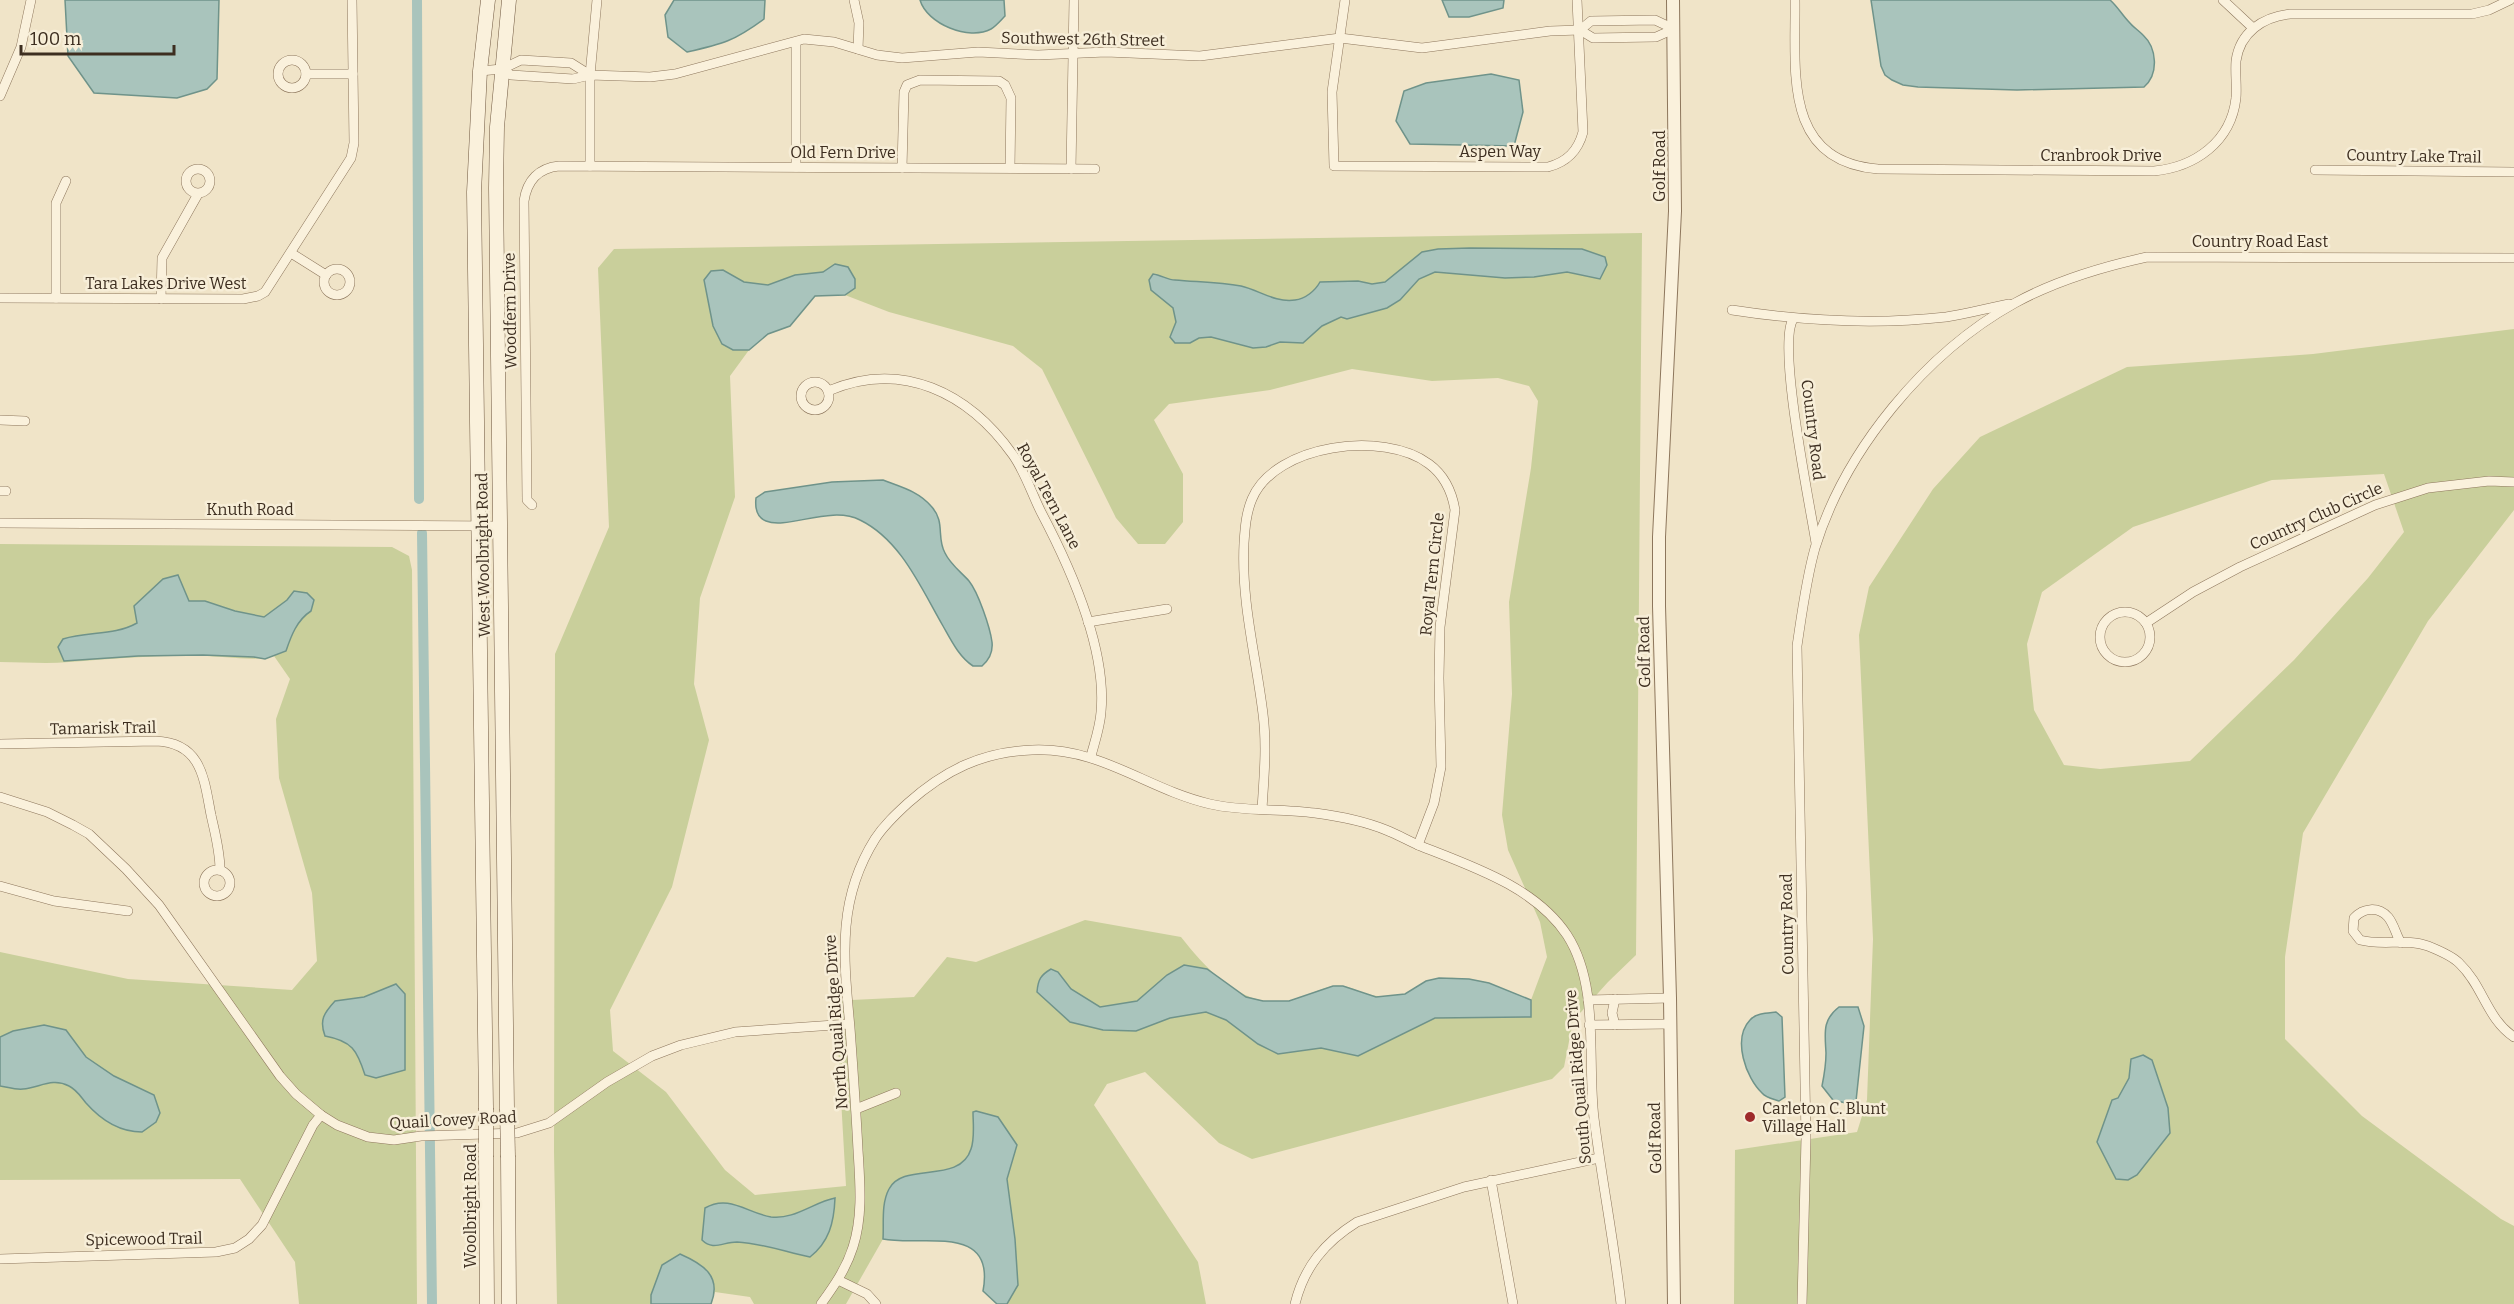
<svg xmlns="http://www.w3.org/2000/svg" width="2514" height="1304" viewBox="0 0 2514 1304" font-family="Bitter,serif">
	<rect width="100%" height="100%" fill="#f0e4c8"/>
	<g fill="#c9cf9b" fill-rule="evenodd">
		<path d="M1642,233l-6,722 -28,27 -35,39 -9,46 -12,12 -300,80 -33,-16 -74,-71 -38,12 -13,21 104,157 8,42h-209l-14,-13c13,-69 -60,-45 -100,-52l-37,65h-92l-4,-7 -35,-5 -4,12h-154l-3,-152 1,-498 54,-127 -11,-259 16,-19zM845,295l44,17 124,34 29,23 74,149 22,26h27l18,-22v-48l-29,-54 15,-16 101,-14 82,-21 80,12 66,-3 31,8 9,15 -7,67 -22,134 3,92 -10,121 6,35 32,72 7,35 -16,43c-32,-13 -66,-29 -102,-19 -9,2 -15,10 -23,13 -8,3 -20,3 -28,2 -15,0 -29,-13 -44,-10 -15,2 -29,12 -44,15 -48,8 -82,-30 -109,-64l-96,-17 -109,42 -29,-5 -33,40 -83,4 7,45 8,140 -91,9 -30,-25 -59,-78 -53,-41 -3,-41 62,-123 37,-147 -15,-56 6,-86 35,-101 -5,-121 19,-26 19,-16 22,-8 23,-29 10,-2z"/>
		<path d="M2514,329v181l-86,111 -125,212 -18,124v82l77,77 139,103 13,7v78h-780l1,-154 122,-18 10,-32 6,-161 -14,-304 10,-48 64,-98 47,-52 147,-70 186,-13zM2384,474l20,58 -36,46 -74,82 -104,101 -90,8 -36,-4 -30,-55 -7,-66 15,-52 91,-65 139,-47z"/>
		<path d="M0,544l392,3 17,9 3,14 5,734h-118l-4,-42 -55,-83 -240,1v-228l128,27 164,11 25,-29 -5,-68 -33,-115 -3,-59 14,-40 -16,-23c-15,6 -53,0 -72,0 -45,-1 -89,3 -133,6 -23,2 -46,0 -69,0z"/>
	</g>
	<g fill="#a9c4bc" stroke="#6f938a" stroke-width="1.5">
		<polygon points="65,0 219,0 217,79 207,89 177,98 94,93 68,56"/>
		<path d="M674,0h91l-1,19c-30,22 -41,25 -77,33l-19,-15 -3,-22z"/>
		<path d="M920,0h84l1,16c-4,4 -9,10 -14,13 -22,12 -64,-5 -71,-29z"/>
		<polygon points="1442,0 1504,0 1503,8 1469,17 1449,17"/>
		<path d="M1871,0h239c8,7 12,15 19,22 4,5 9,8 14,13 14,13 16,39 1,52l-127,3 -99,-3 -15,-2 -11,-5 -7,-5 -4,-9z"/>
		<polygon points="1491,74 1519,80 1523,112 1514,146 1410,144 1396,121 1404,91 1426,83"/>
		<path d="M1470,248l112,1 23,8 2,8 -7,14 -33,-7 -33,5 -29,1 -70,-6 -16,7 -19,21 -13,8 -40,11 -6,-2 -19,9 -19,17 -23,-1 -14,5 -13,1 -42,-11 -12,1 -9,5h-15l-5,-6 6,-15 -3,-14 -22,-18 -2,-10 4,-6c8,1 15,6 22,6 22,2 44,2 66,6 18,4 34,17 54,14 10,-1 20,-9 25,-18l38,-1 14,3 13,-2 37,-30 16,-3z"/>
		<polygon points="835,264 848,267 855,279 855,288 845,295 815,296 790,326 768,334 749,350 733,350 722,344 713,326 704,280 711,271 723,270 744,282 768,285 795,275 823,272"/>
		<path d="M883,480c18,7 35,11 48,26 15,16 5,31 14,47 5,11 16,19 24,28 9,11 21,46 23,61 1,9 -3,18 -10,24h-9c-14,-9 -22,-26 -30,-40 -22,-38 -42,-86 -83,-106 -29,-15 -73,10 -94,1 -10,-4 -11,-14 -10,-23l9,-6 67,-10z"/>
		<path d="M178,575l11,26h16l30,10 29,6 23,-17 7,-9 13,2 7,7 -3,11c-14,9 -20,25 -25,40l-21,8 -11,-2 -51,-2 -65,1 -74,5 -6,-14 5,-8c25,-8 51,-3 74,-16l-3,-17 29,-27z"/>
		<path d="M1184,965l23,4 39,28 17,4h26l44,-15h10l33,11 29,-3 21,-13 13,-3 30,1 20,4 42,17v17l-96,1 -77,38 -37,-8 -43,6 -20,-10 -32,-24 -20,-8 -36,6 -34,13 -33,-1 -33,-8 -33,-30c1,-13 4,-17 14,-23l7,3 13,17 29,18 37,-6 30,-26z"/>
		<path d="M396,984l9,10v76l-29,8 -11,-3c-8,-25 -13,-34 -40,-39 -6,-16 -1,-23 10,-35l29,-4z"/>
		<path d="M1839,1007h19l6,19 -8,75 -6,3 -17,-4 -11,-14c2,-10 4,-22 4,-33 -1,-20 -4,-33 13,-46z"/>
		<path d="M1776,1012l6,5 3,80 -6,4c-6,-2 -13,-3 -17,-8 -16,-15 -30,-54 -12,-73 6,-7 18,-7 26,-8z"/>
		<path d="M44,1025l22,5 20,27 28,19 40,19 6,18 -4,9 -14,10c-23,0 -41,-12 -56,-29 -5,-6 -9,-13 -17,-17 -17,-9 -30,2 -46,3 -7,1 -16,-2 -23,-3v-49l13,-6z"/>
		<polygon points="2143,1055 2152,1060 2168,1108 2170,1133 2137,1175 2128,1180 2116,1179 2097,1142 2112,1100 2118,1098 2129,1078 2131,1059"/>
		<path d="M976,1111l22,6 19,28 -10,34 8,60 3,46 -11,19h-10l-14,-13c13,-69 -61,-44 -100,-52 1,-16 -2,-35 6,-50 14,-28 71,-4 82,-40 4,-11 2,-26 2,-37z"/>
		<path d="M835,1198c-1,25 -6,44 -25,59 -24,-5 -49,-14 -73,-15 -14,0 -24,9 -35,-2l3,-32c24,-14 42,5 66,9 23,3 43,-15 64,-19z"/>
		<path d="M680,1254c23,10 42,22 31,50h-60v-9l11,-30z"/>
	</g>
	<g fill="none" stroke-linecap="round" stroke-linejoin="round">
		<g stroke="#a9c4bc" stroke-width="10">
			<polyline points="417,0 419,499"/>
			<polyline points="422,533 432,1304"/>
		</g>
		<defs>
			<g id="minor">
				<polyline points="854,0 859,23 858,49"/>
				<path d="M1345,0l-13,92 2,74 214,1c19,-5 30,-16 35,-35l-6,-132"/>
				<path d="M1795,0c1,71 -13,161 83,169l276,2c41,-4 77,-29 82,-73 1,-12 -1,-25 0,-37 4,-29 27,-44 54,-47h182l17,-4 21,-10"/>
				<polyline points="2223,0 2253,28"/>
				<polyline points="1580,30 1593,38 1656,37 1674,29"/>
				<circle cx="292" cy="74" r="14"/>
				<polyline points="502,69 511,75 573,79 590,75 650,77 675,74 804,39 834,42 877,55 902,58 978,52 1038,55 1106,52 1200,56 1340,38 1422,48 1550,31 1580,30 1591,21 1655,20 1674,29"/>
				<polyline points="480,71 502,69 521,60 571,63 590,75"/>
				<polyline points="306,74 353,74"/>
				<polyline points="0,96 21,47 31,0"/>
				<polyline points="590,166 590,75 597,0"/>
				<polyline points="796,167 796,42"/>
				<polyline points="902,168 904,92 907,85 920,80 999,81 1005,85 1011,98 1010,168"/>
				<circle cx="198" cy="181" r="12"/>
				<polyline points="1071,169 1074,0"/>
				<polyline points="2315,170 2514,172"/>
				<polyline points="291,253 326,275"/>
				<circle cx="337" cy="282" r="13"/>
				<polyline points="0,298 243,299 258,296 265,292 351,158 354,143 352,0"/>
				<polyline points="56,298 56,203 66,181"/>
				<polyline points="161,299 162,258 198,194"/>
				<path d="M1732,310c71,11 143,15 214,7 21,-3 42,-9 63,-13"/>
				<path d="M1793,319c-16,27 17,186 23,224"/>
				<circle cx="815" cy="396" r="14"/>
				<path d="M828,391c74,-32 141,2 185,64 12,17 19,39 28,57 29,55 66,136 60,200 -1,15 -6,29 -10,44"/>
				<polyline points="0,420 25,421"/>
				<polyline points="0,491 6,491"/>
				<path d="M532,505l-5,-5 -3,-299c3,-21 15,-33 35,-35l536,3"/>
				<polyline points="0,523 499,526"/>
				<circle cx="2125" cy="637" r="25"/>
				<polyline points="1088,622 1167,609"/>
				<polyline points="2146,623 2193,592 2240,567 2375,505 2428,488 2489,481 2514,482"/>
				<path d="M0,744l156,-3c46,2 48,38 55,74 4,18 9,36 9,55"/>
				<polyline points="0,797 47,812 73,825 89,834 126,869 159,905 280,1076 296,1094 321,1115 337,1125 368,1137 394,1140 421,1136 517,1133 549,1123 607,1082 652,1056 681,1045 735,1032 849,1024"/>
				<path d="M1262,809c2,-32 5,-63 1,-95 -7,-58 -22,-112 -19,-171 1,-15 2,-30 8,-44 23,-55 132,-69 177,-35 15,11 23,28 26,46l-15,117 -1,51 2,89 -7,36 -16,42"/>
				<circle cx="217" cy="883" r="13"/>
				<polyline points="0,886 54,901 128,911"/>
				<path d="M2401,943c-5,-8 -7,-19 -13,-26 -10,-11 -25,-9 -34,1l-1,13 7,9c22,6 47,-2 68,6 10,4 25,10 32,18 23,22 27,55 54,73"/>
				<polyline points="1615,999 1612,1013 1615,1025"/>
				<polyline points="1588,1000 1670,998"/>
				<polyline points="1589,1025 1670,1024"/>
				<polyline points="856,1109 896,1093"/>
				<polyline points="1491,1180 1513,1304"/>
				<polyline points="0,1259 216,1252 235,1248 249,1239 262,1225 313,1125 321,1115"/>
				<polyline points="838,1280 867,1294 876,1304"/>
				<path d="M821,1304c13,-18 25,-35 32,-57 10,-31 7,-64 5,-97 -2,-40 -5,-81 -8,-122 -6,-68 -14,-127 25,-189 9,-14 21,-25 33,-36 37,-33 74,-51 124,-53 69,-3 114,39 178,54 34,8 70,4 105,9 23,3 49,8 71,17 13,5 24,12 37,17 51,20 113,41 144,88 33,51 20,125 27,183 8,63 20,124 27,186"/>
				<path d="M1295,1304c9,-37 30,-62 62,-82l107,-35 135,-29"/>
				<path d="M1802,1304l4,-166 -9,-492c5,-33 9,-66 18,-98 30,-98 110,-195 200,-245 40,-22 86,-36 132,-46l367,1"/>
			</g>
			<polyline id="tertiary" points="1673,0 1675,211 1659,537 1659,606 1670,998 1674,1304"/>
			<g id="secondary">
				<polyline points="486,1108 474,192 480,71 488,0"/>
				<polyline points="507,1109 496,188 497,127 509,0"/>
				<polyline points="486,1157 487,1304"/>
				<polyline points="508,1157 509,1304"/>
			</g>
		</defs>
		<use href="#minor" stroke="#8d765c" stroke-width="10"/>
		<use href="#tertiary" stroke="#8d765c" stroke-width="14"/>
		<use href="#secondary" stroke="#6f573f" stroke-width="15"/>
		<use href="#minor" stroke="#faf1dc" stroke-width="9"/>
		<use href="#tertiary" stroke="#faf1dc" stroke-width="12"/>
		<use href="#secondary" stroke="#faf1dc" stroke-width="14"/>
		<defs>
			<g id="secondary-bridge">
				<polyline points="486,1108 486,1157"/>
				<polyline points="507,1109 508,1157"/>
			</g>
		</defs>
		<use href="#secondary-bridge" stroke="#6f573f" stroke-width="15" stroke-linecap="butt"/>
		<use href="#secondary-bridge" stroke="#faf1dc" stroke-width="14"/>
	</g>
	<circle fill="#9e2a2b" stroke="#f7eed8" stroke-width="2" cx="1750" cy="1117" r="6"/>
	<g text-anchor="middle" dominant-baseline="central" stroke-width="5" stroke-linejoin="round" paint-order="stroke">
		<g font-size="16" fill="#3d2e20" stroke="#f7eed8">
			<text transform="translate(1083 39) rotate(1)">Southwest 26th Street</text>
			<text x="1500" y="151">Aspen Way</text>
			<text x="843" y="152">Old Fern Drive</text>
			<text x="2101" y="155">Cranbrook Drive</text>
			<text transform="translate(2414 156) rotate(1)">Country Lake Trail</text>
			<text transform="translate(1659 166) rotate(-90)">Golf Road</text>
			<text x="2260" y="241">Country Road East</text>
			<text x="166" y="283">Tara Lakes Drive West</text>
			<text transform="translate(510 311) rotate(-91)">Woodfern Drive</text>
			<text transform="translate(1813 430) rotate(83)">Country Road</text>
			<text transform="translate(1049 496) rotate(62)">Royal Tern Lane</text>
			<text x="250" y="509">Knuth Road</text>
			<text transform="translate(2316 516) rotate(-24)">Country Club Circle</text>
			<text transform="translate(483 555) rotate(-91)">West Woolbright Road</text>
			<text transform="translate(1432 574) rotate(-84)">Royal Tern Circle</text>
			<text transform="translate(1644 652) rotate(-91)">Golf Road</text>
			<text transform="translate(103 728) rotate(-1)">Tamarisk Trail</text>
			<text transform="translate(1787 924) rotate(-91)">Country Road</text>
			<text transform="translate(836 1022) rotate(-94)">North Quail Ridge Drive</text>
			<text transform="translate(1578 1077) rotate(-95)">South Quail Ridge Drive</text>
			<text transform="translate(453 1120) rotate(-3)">Quail Covey Road</text>
			<text transform="translate(1655 1138) rotate(-91)">Golf Road</text>
			<text transform="translate(470 1206) rotate(-90)">Woolbright Road</text>
			<text transform="translate(144 1239) rotate(-1)">Spicewood Trail</text>
		</g>
		<g font-size="16" fill="#3d2e20" stroke="#f7eed8" text-anchor="start">
			<text x="1762" y="1108">Carleton C. Blunt<tspan x="1762" dy="18">Village Hall</tspan></text>
		</g>
	</g>
	<path d="M21 45v9h153v-9" fill="none" stroke="#3d2e20" stroke-width="3"/>
	<text x="30" y="45" font-size="18" fill="#3d2e20" stroke="#f7eed8" stroke-width="4.5" paint-order="stroke">100 m</text>
</svg>
